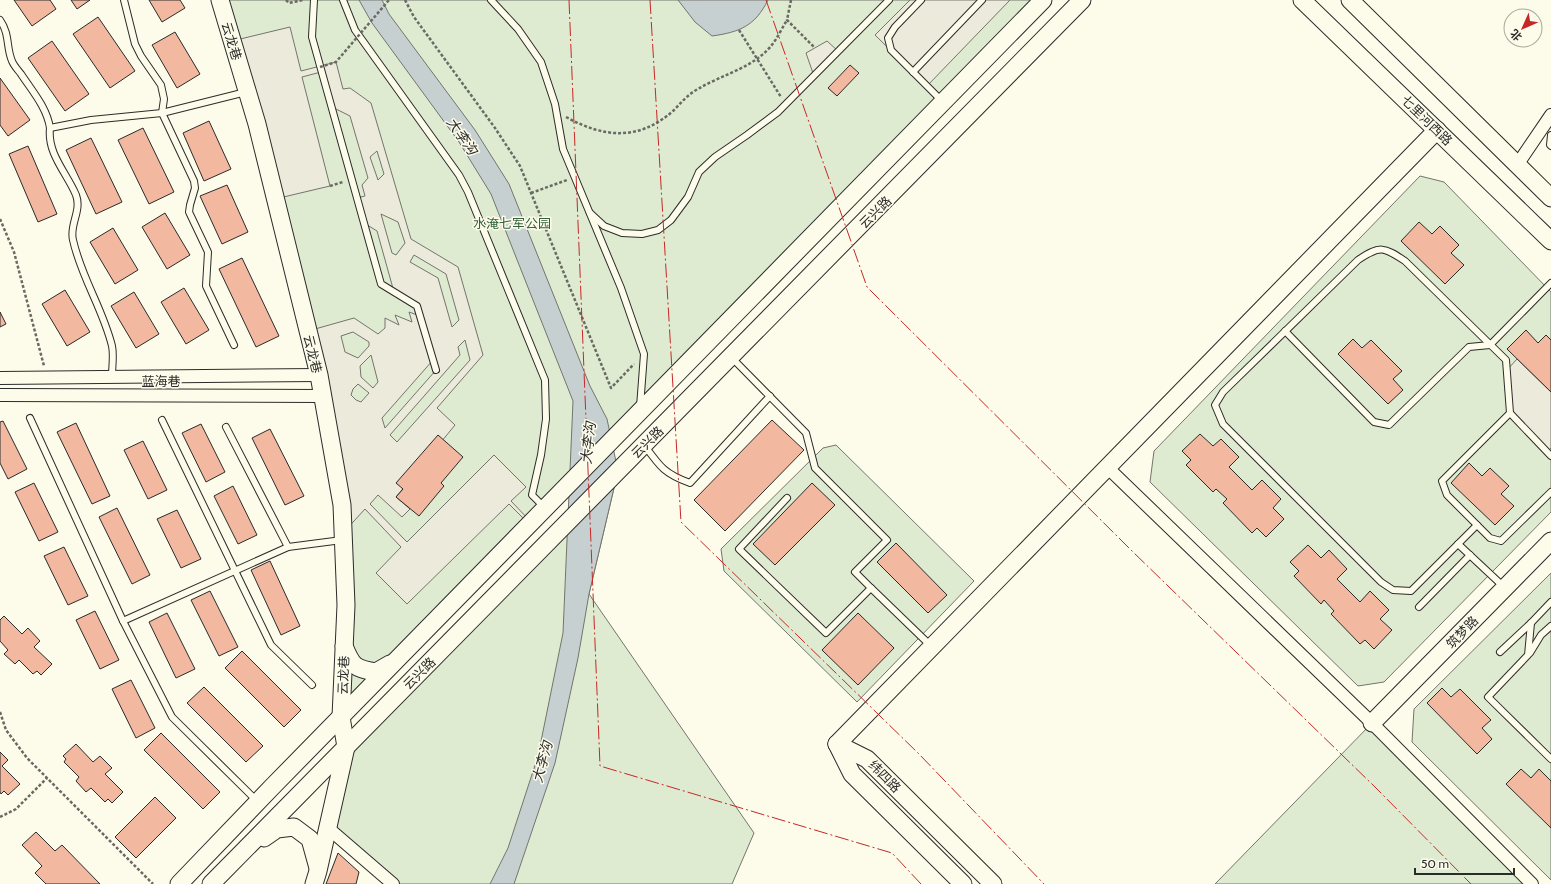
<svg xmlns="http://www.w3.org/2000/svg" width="1551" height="884" viewBox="0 0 1551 884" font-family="Cabin,'Noto Sans SC',sans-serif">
	<rect width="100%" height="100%" fill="#fdfbea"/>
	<g fill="#deebd1" stroke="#74746e">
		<polygon points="221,0 1043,0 341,717 342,505"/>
		<polygon points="1420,176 1444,182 1551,292 1551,512 1384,682 1358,686 1150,482 1154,451"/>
		<polygon points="836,445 974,581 857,702 724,571 721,549 823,448"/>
		<polygon points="618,471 589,594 754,833 732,884 393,884 328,828 346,747"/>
		<polygon points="1551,573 1551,880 1412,742 1414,709"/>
		<polygon points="1372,723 1532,884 1215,884"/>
	</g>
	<g fill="#eceadb" stroke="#74746e" fill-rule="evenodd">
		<polygon points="910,0 1010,0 927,86 875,35"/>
		<path d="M290,27l11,44 35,-9 7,27 7,-1 21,15 40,136 47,28 25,88 -46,53 18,17 -59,72 14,12 -8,8 -24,-22 -8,9 37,38 87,-87 32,32 -15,14 21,22 -2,2 -21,-21 -102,100 -31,-31 25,-26 -36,-38 -22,24 -35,-202 46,-13 24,16 7,-6v-10l14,7 -4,-10 17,7 -3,-10 11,4 -3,-10 -23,-14 -17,-61 -13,-8 -7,-25 8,-2 -3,-11 6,-7 -18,-62 -18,-9 -11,-35 -19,5 28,109 -55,13 -43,-158zM377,151l7,23 -6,6 -8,-23zM381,214l17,8 7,21 -9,12 -4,-2zM414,255l32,19 13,46 -7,7 -14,-49 -28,-16zM353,332l16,10v4l-11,12 -13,-6 -4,-16zM465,340l5,20 -73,82 -7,-7 70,-80 -2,-8zM371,355l7,27 -5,6 -12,-11 -1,-11zM433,360l3,10 -51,58 -3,-10zM358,384l11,9 -8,9 -5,-2 -5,-5 2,-6z"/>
		<polygon points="827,41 838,51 814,76 806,53"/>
		<polygon points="1517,359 1551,392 1551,448 1547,452 1510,413 1507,370"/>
	</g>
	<g fill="#c7d0d0" stroke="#74746e">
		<polygon points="359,0 382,0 389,14 475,130 509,184 590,386 607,419 618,471 589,594 578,658 555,763 514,884 490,884 508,848 538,756 563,633 573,401 491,194 459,142 372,23"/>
		<path d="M678,0h90c-13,26 -28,32 -56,36l-17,-14z"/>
	</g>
	<g fill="#f2b8a0" stroke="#2b2b2b">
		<polygon points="14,0 50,0 56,9 32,26"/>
		<polygon points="71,0 90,0 77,9"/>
		<polygon points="149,0 180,0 185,8 162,22"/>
		<polygon points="98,17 135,71 110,88 73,34"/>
		<polygon points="175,32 200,74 177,88 152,45"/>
		<polygon points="52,41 89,94 65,111 28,58"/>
		<polygon points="850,65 859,73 837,96 828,88"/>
		<polygon points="0,78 30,120 8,136 0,125"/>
		<polygon points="209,121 231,169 204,181 183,133"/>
		<polygon points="143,128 174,192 149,204 118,140"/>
		<polygon points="91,138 122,202 96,214 66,150"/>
		<polygon points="28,146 57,214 38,222 9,154"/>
		<polygon points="227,185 248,232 222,244 200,196"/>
		<polygon points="165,213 190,255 167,269 142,227"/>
		<polygon points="1419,222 1432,234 1440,226 1459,245 1451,253 1464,265 1445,284 1401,241"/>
		<polygon points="113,228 138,270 115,284 90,242"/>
		<polygon points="242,258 279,336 256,347 219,269"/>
		<polygon points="184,288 209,330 186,344 161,302"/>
		<polygon points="65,290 90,332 67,346 42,304"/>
		<polygon points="134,292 159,334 136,348 111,306"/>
		<polygon points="0,312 6,324 0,327"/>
		<polygon points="1526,330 1538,343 1546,335 1551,340 1551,392 1507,349"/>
		<polygon points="1353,339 1362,348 1371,340 1402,371 1393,379 1403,390 1388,404 1338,354"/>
		<polygon points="772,420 804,450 725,531 694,500"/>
		<polygon points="3,421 27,469 8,479 0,463 0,422"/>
		<polygon points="76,423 110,496 92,504 57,432"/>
		<polygon points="201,424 225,472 206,482 182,433"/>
		<polygon points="270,429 304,496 285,505 252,438"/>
		<polygon points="1200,434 1213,446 1221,439 1239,457 1229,467 1252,490 1262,480 1281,499 1273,508 1284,519 1266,537 1257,528 1252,533 1223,503 1227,499 1216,489 1213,492 1186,465 1191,460 1182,451"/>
		<polygon points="438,435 463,457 441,483 444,486 419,516 396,497 403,489 396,483"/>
		<polygon points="143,441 167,490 148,499 124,450"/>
		<polygon points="1469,463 1482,476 1490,468 1509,486 1501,494 1514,506 1495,525 1451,483"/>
		<polygon points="34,483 58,532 39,541 15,492"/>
		<polygon points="812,483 835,505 775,565 753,544"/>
		<polygon points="233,486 257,535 238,544 214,496"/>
		<polygon points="117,508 150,575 132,584 99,517"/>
		<polygon points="177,510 201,559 181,568 157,519"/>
		<polygon points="896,543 947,595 928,613 877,562"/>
		<polygon points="1308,545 1321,558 1329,550 1347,569 1337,579 1360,602 1370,591 1389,610 1380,619 1392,630 1374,649 1365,640 1360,644 1331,614 1334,611 1324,600 1321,604 1294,576 1299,571 1290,562"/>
		<polygon points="64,547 88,596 68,605 44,556"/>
		<polygon points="270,561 300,626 281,635 251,570"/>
		<polygon points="210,591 238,647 219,656 191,600"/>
		<polygon points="95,611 119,660 100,669 76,620"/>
		<polygon points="167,613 195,669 176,678 149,622"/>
		<polygon points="858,613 894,648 858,685 822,650"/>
		<polygon points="4,616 22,634 28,628 40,641 34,647 52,664 41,675 37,671 33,674 19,660 15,664 4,654 8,650 0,641 0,620"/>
		<polygon points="242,651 301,710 284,727 225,668"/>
		<polygon points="131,680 155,728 136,738 112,689"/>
		<polygon points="204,687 263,746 246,762 187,703"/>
		<polygon points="1442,688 1451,697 1460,689 1491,720 1482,728 1492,739 1477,754 1427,703"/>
		<polygon points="161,733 220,792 203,809 144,750"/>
		<polygon points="76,744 93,762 100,756 112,768 105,774 123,792 112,803 108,799 105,802 91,788 86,792 76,781 79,777 64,762 66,759 63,756"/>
		<polygon points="0,752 8,760 2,766 20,784 8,795 4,791 1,794 0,792"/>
		<polygon points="1521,769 1531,778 1539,769 1551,781 1551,828 1506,784"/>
		<polygon points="155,797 176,818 136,858 115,837"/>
		<polygon points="36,832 55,851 62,845 100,884 46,884 35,873 42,866 22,845"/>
		<polygon points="338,853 359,872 356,884 326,884"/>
	</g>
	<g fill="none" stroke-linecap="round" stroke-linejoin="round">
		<defs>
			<g id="lane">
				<polyline points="124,0 135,44 141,56 161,85 164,99 162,113 194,181 195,188 190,205 189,212 208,252 206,286 234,345"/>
				<polyline points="314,0 312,37 381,284 417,306 436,370"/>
				<polyline points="343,0 355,30 459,175 468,192 545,380 546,419 541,455 532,495 544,507"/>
				<polyline points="491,0 518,29 541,62 555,104 563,149 621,288 644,354 640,407"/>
				<polyline points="921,0 895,27 888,38 891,50 942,101"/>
				<path d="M0,20c10,14 6,27 12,41 2,5 6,9 9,13 12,18 26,34 29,54l41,-8 71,-7 84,-21"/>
				<polyline points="913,72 982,0"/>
				<path d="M50,128c-3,26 17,45 26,67 6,16 -7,30 -3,45 8,37 30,69 39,106 2,9 0,21 0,30"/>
				<polyline points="1551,135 1550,145 1551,146"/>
				<polyline points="590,213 604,226 622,233 642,234 658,230 671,220 688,197 699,172 715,157 747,135 778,112 889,0"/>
				<polyline points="1285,331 1374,422 1389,425 1469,347 1490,345 1551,283"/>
				<polyline points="732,358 806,433 815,468 887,540 855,572 871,588"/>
				<polyline points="30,418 123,621 288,547 342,540"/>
				<polyline points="162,420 271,645 312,685"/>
				<polyline points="226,427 288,547"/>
				<path d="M645,446c15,21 20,28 45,37l80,-87"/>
				<path d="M1551,456l-41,-43 -4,-53 -101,-99c-21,-14 -25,-16 -47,-1l-135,132 -8,13 8,19 158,158 12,8 18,1 66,-66 13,13 11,3 50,-49"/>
				<polyline points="787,498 739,549 826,633 871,588 931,646"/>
				<polyline points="1477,525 1447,495 1442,481 1510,413"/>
				<polyline points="1458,544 1504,587"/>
				<polyline points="1551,602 1531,623 1528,655 1488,697 1551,759"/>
				<polyline points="1419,607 1470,555"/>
				<polyline points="123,621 172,717 257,801"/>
				<polyline points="1500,652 1531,623"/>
				<polyline points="1530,653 1541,635 1551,626"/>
			</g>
			<g id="street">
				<polyline points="1517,165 1551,115"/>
				<polyline points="0,378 319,375"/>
				<polyline points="0,395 322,396"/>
				<polyline points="1108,468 1372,723 1532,884"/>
				<polyline points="328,828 393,884"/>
			</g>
			<g id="secondary">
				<polyline points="220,0 257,124 319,375 342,505 346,605 341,717 346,747 318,871 314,884"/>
				<polyline points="1302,0 1551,241"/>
				<polyline points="1350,0 1551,198"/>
				<path d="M344,646c8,20 11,23 32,26l14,-8"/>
				<polyline points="1372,723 1551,541"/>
				<polyline points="837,744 1437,130"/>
				<polyline points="837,744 867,759 993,884"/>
				<polyline points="837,744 852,774 963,884"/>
				<polyline points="264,838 277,829 294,827 310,839 318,868"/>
				<polyline points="179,884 273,786 1043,0"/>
				<polyline points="211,884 1082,0"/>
			</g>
		</defs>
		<use href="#lane" stroke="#2b2b2b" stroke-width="8"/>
		<use href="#street" stroke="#2b2b2b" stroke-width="14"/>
		<use href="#secondary" stroke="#2b2b2b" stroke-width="19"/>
		<g stroke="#6a6964" stroke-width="2.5" stroke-dasharray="3 2" stroke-linecap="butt">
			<polyline points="286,0 289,3 303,0"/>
			<polyline points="405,0 414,17 495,128 520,166 611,388 634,364"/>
			<polyline points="791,0 787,20 815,48"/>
			<polyline points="739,30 781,97"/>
			<path d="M566,117c38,21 73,24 107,-6 8,-8 15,-17 25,-22 23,-14 55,-21 73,-43 6,-7 11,-18 16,-26"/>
			<polyline points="330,186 343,182"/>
			<polyline points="531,193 567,180"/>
			<polyline points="0,219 14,252 44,366"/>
			<polyline points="0,712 6,730 27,758 153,884"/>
			<polyline points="0,817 16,809 47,778"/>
		</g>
		<use href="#lane" stroke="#fdfbea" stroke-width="6"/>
		<use href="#street" stroke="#fdfbea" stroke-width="12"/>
		<use href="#secondary" stroke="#fdfbea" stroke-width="17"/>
		<polyline stroke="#6a6964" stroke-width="2.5" stroke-dasharray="3 2" stroke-linecap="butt" points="320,67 336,62 389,0"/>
		<g stroke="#c62828" stroke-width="1" stroke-dasharray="14 3 2 3" stroke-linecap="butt">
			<polyline points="569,0 600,766 892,853 921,884"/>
			<polyline points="650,0 681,522 919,754 1044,884"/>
			<polyline points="766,0 867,287 1132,551 1375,787 1471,884"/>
		</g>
	</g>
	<g text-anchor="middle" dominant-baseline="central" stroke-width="3" stroke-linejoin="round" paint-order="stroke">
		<g font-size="13" fill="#2b2b2b" stroke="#fdfbea">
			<text transform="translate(232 41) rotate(73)">云龙巷</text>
			<text transform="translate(1427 120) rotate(44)">七里河西路</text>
			<text transform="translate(875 212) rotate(-45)">云兴路</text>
			<text transform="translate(313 354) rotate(76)">云龙巷</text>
			<text x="161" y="381">蓝海巷</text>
			<text transform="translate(647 442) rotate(-45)">云兴路</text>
			<text transform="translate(1462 632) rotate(-46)">筑梦路</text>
			<text transform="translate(419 673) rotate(-45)">云兴路</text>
			<text transform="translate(343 675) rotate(-88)">云龙巷</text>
			<text transform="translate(885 776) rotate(45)">纬四路</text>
		</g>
		<g font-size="13" fill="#34623c" stroke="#fdfbea">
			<text x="512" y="223">水淹七军公园</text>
		</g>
		<g font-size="14" font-style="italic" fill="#2b2b2b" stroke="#fdfbea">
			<text transform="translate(462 136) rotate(55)">大李沟</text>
			<text transform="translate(588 443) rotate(-84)">大李沟</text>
			<text transform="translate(542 762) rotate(-75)">大李沟</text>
		</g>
	</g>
	<g transform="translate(1523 28) rotate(225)"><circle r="19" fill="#fdfbea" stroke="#a9a89e"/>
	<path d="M0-3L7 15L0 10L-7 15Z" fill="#c62828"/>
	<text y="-6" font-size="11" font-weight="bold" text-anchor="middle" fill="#2b2b2b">北</text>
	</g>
	<path d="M1415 868v6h99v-6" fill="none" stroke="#2b2b2b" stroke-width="2"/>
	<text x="1421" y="868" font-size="12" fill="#2b2b2b" stroke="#fdfbea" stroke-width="3" paint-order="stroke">50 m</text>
</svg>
